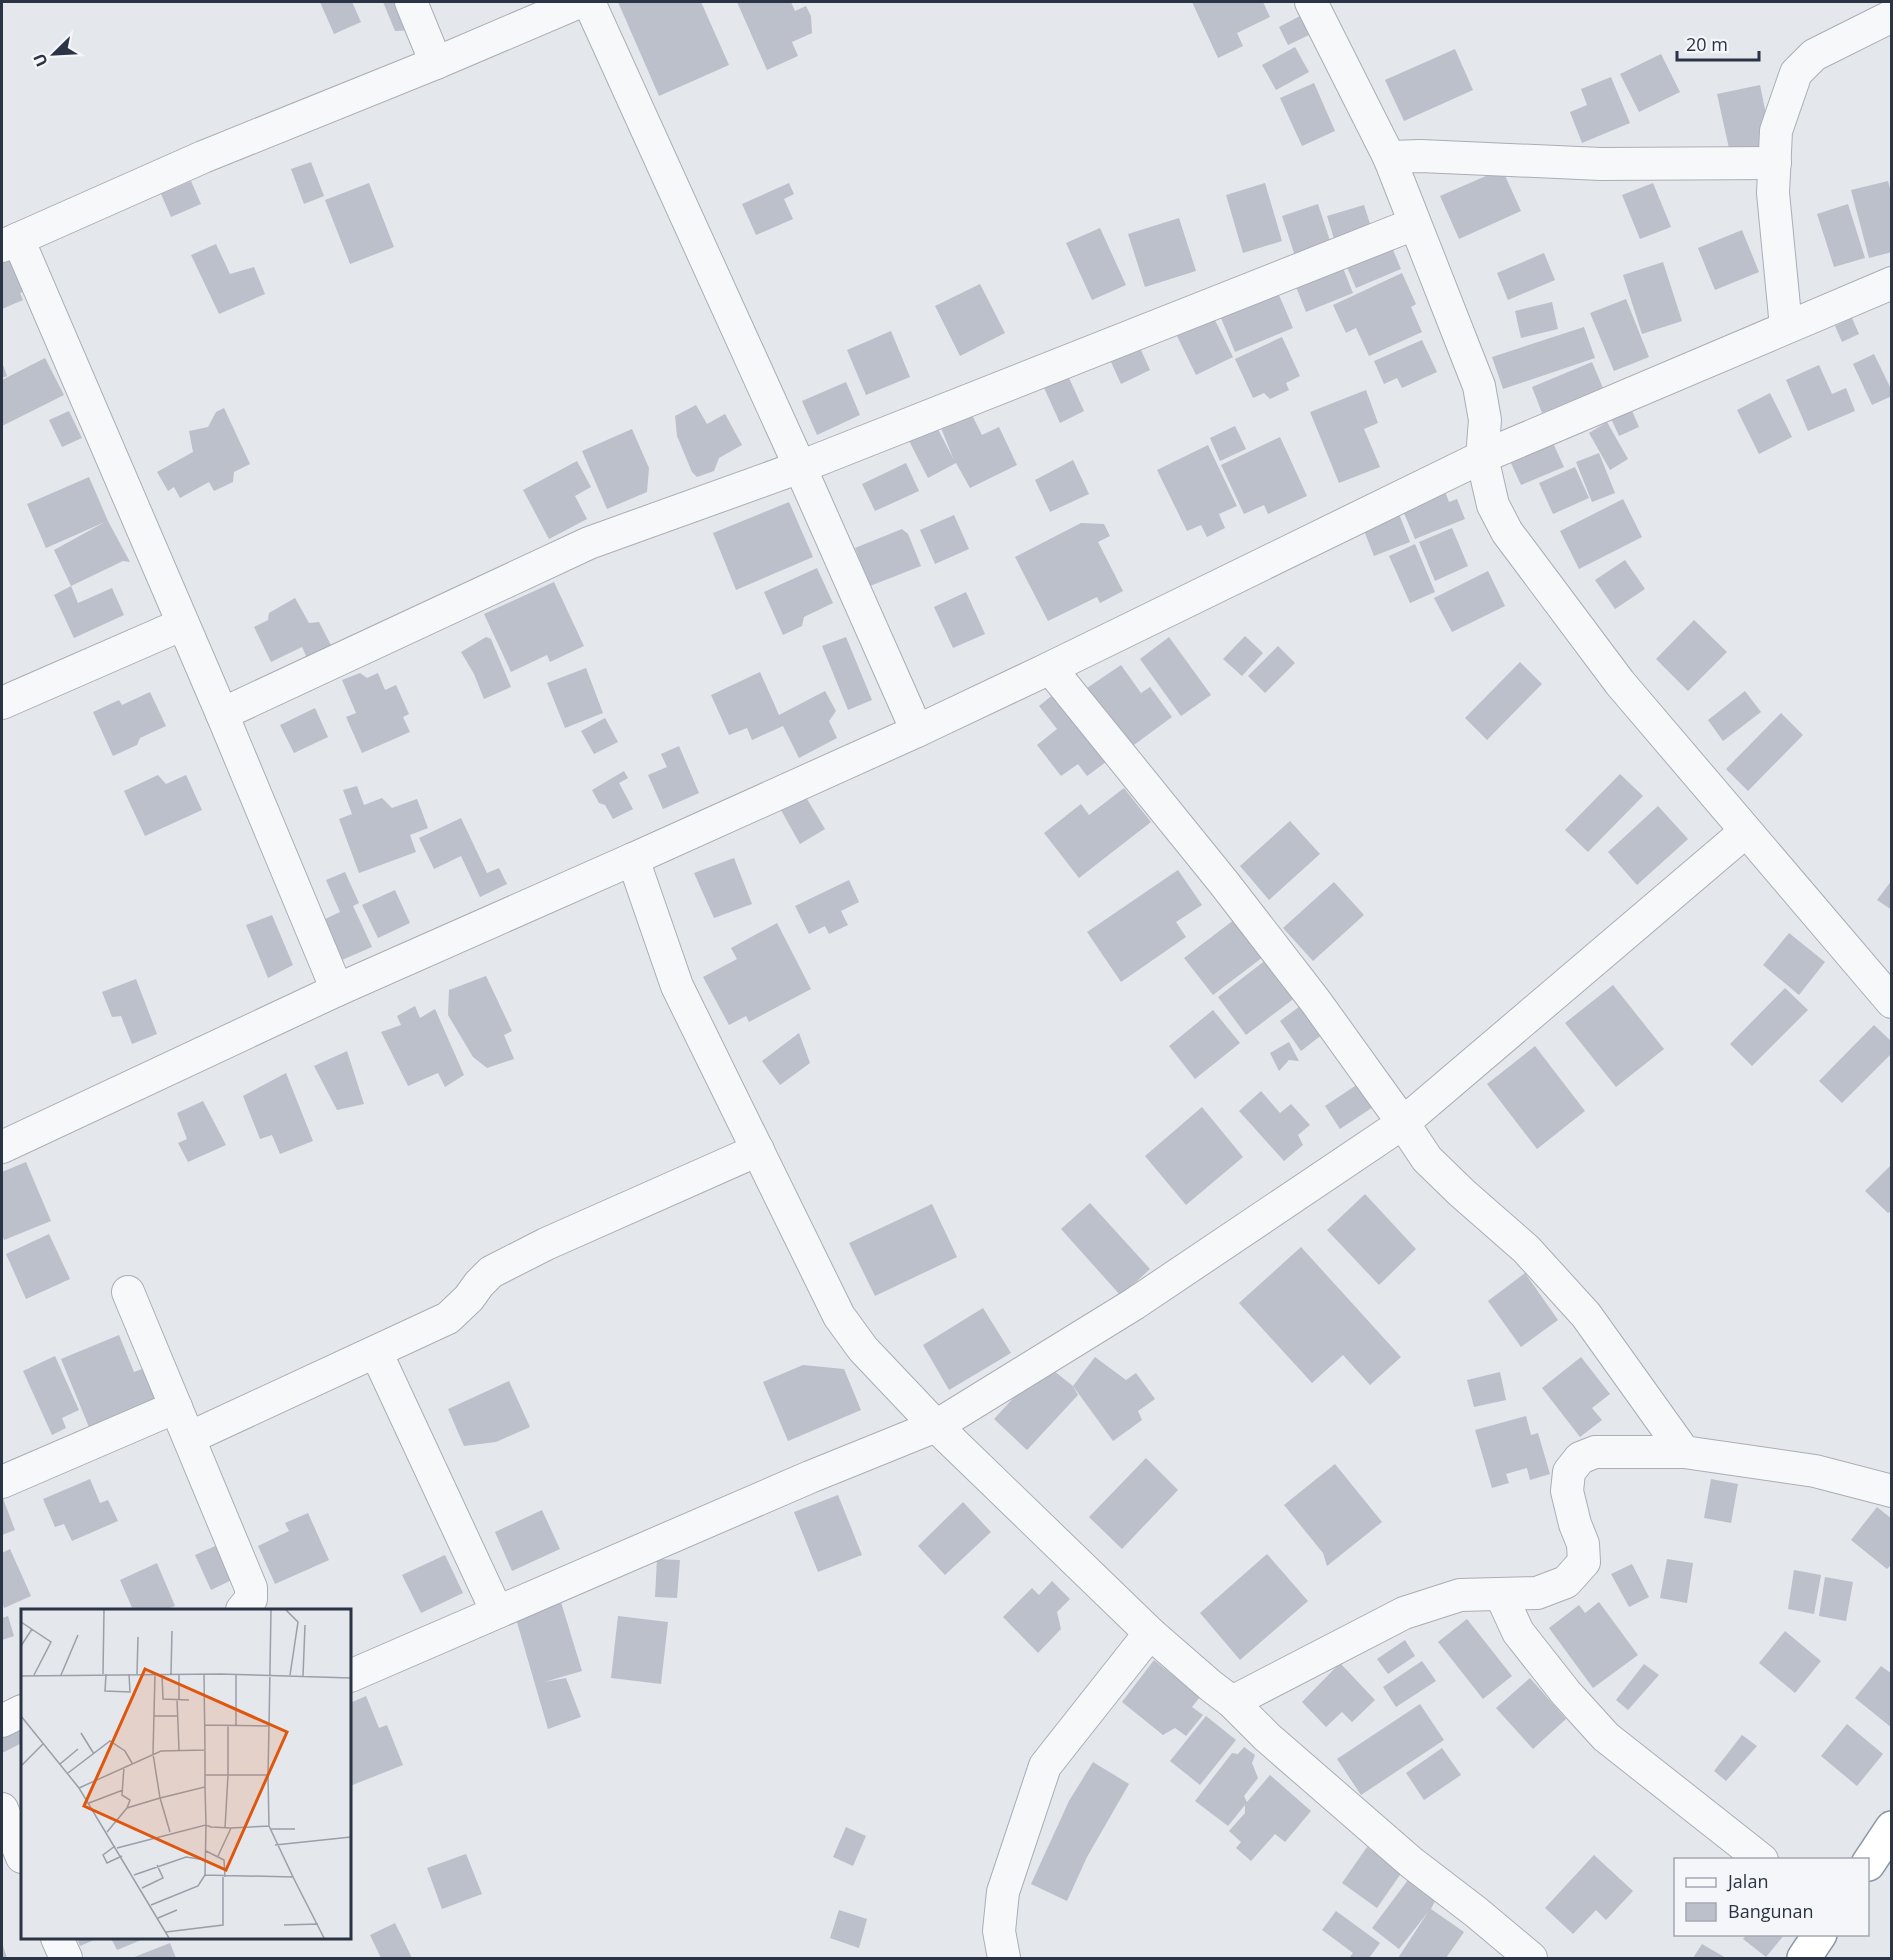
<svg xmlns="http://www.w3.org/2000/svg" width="1893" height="1960" viewBox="0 0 1893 1960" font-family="'Open Sans',sans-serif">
	<rect width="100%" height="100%" fill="#e4e7ec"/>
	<g fill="#bbc0ca">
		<polygon points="320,2 352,2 361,22 334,34"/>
		<polygon points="383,2 402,2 413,30 395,31"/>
		<polygon points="618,2 701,2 729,65 659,96"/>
		<polygon points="737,2 791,2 795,11 806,6 811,16 812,33 792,42 798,56 767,70"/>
		<polygon points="1192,2 1263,2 1270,17 1237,33 1243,46 1218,58"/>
		<polygon points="1300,16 1309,35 1288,45 1279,27"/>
		<polygon points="1295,47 1309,72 1276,90 1262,65"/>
		<polygon points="1455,49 1473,90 1404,121 1385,80"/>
		<polygon points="1661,54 1680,92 1639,112 1620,74"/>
		<polygon points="1611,77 1630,123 1582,143 1570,112 1587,105 1581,89"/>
		<polygon points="1314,83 1335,131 1302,146 1280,98"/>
		<polygon points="1760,85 1772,144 1730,153 1717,94"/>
		<polygon points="311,162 324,196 304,204 291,169"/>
		<polygon points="1502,169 1521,211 1459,239 1440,196"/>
		<polygon points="191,181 201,204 171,217 161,194"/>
		<polygon points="1888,181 1892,195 1892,252 1869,258 1851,190"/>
		<polygon points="369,183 394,247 350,264 325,200"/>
		<polygon points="789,183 794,194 784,199 793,219 756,235 742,204"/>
		<polygon points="1265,183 1282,241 1243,253 1226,195"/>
		<polygon points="1653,183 1671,227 1640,239 1622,195"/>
		<polygon points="1318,204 1332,247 1296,259 1282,216"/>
		<polygon points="1848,204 1865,258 1834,267 1817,214"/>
		<polygon points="1364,205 1373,233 1336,245 1327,216"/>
		<polygon points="1179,218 1196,271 1145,287 1128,234"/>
		<polygon points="1100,228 1126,285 1092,300 1066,243"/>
		<polygon points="1742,230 1759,272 1715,290 1698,248"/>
		<polygon points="216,244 230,274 254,267 265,294 219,314 191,255"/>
		<polygon points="1391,245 1401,269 1356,288 1346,265"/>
		<polygon points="14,251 30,289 20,293 23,300 2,309 2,256"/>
		<polygon points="1544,253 1555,280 1508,300 1497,273"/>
		<polygon points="1663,262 1682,321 1642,334 1623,275"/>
		<polygon points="1341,263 1353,293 1306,312 1294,282"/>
		<polygon points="1402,273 1416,304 1411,307 1422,332 1369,356 1356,328 1346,333 1333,305"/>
		<polygon points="980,284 1005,333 960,356 935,306"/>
		<polygon points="1276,288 1293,328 1235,352 1219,313"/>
		<polygon points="1626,299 1649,357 1614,371 1590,313"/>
		<polygon points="1552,302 1558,329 1521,338 1515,311"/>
		<polygon points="1213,316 1233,357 1196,375 1176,334"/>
		<polygon points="1852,318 1859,334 1842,342 1835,326"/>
		<polygon points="1584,327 1595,358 1503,389 1492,357"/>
		<polygon points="891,331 910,377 866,395 847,350"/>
		<polygon points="1282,337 1300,376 1286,383 1289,390 1270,399 1264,393 1253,398 1235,359"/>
		<polygon points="1136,339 1150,370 1121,384 1107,353"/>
		<polygon points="1422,340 1437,372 1402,388 1397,378 1384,384 1374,361"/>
		<polygon points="1874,354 1892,391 1892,396 1872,405 1853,364"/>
		<polygon points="45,358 64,395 2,426 2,380"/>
		<polygon points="2,362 7,376 2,378"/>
		<polygon points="1592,362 1603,388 1542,413 1532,387"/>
		<polygon points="1819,365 1832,394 1846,388 1855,411 1808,431 1786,380"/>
		<polygon points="1064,367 1084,411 1060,423 1040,379"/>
		<polygon points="846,382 860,415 817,435 802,401"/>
		<polygon points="1366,390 1378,423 1364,429 1380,467 1339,483 1310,412"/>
		<polygon points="1770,393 1792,437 1759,454 1737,410"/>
		<polygon points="696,405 707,424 725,414 742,445 719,458 714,471 697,477 692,472 677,436 675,416"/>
		<polygon points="1630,406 1639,427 1619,436 1609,414"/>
		<polygon points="224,408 250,464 234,472 233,482 214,491 209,482 180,498 174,487 168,491 157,472 193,452 189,431 208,427 216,412"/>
		<polygon points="69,411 82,438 62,447 49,420"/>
		<polygon points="971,413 982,435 999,427 1017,465 970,488 956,463 928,478 904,431 931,416 954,460 941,428"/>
		<polygon points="1607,422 1628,459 1610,470 1589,433"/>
		<polygon points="1235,426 1246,449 1220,461 1210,438"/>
		<polygon points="632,429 649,468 647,492 607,509 582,451"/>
		<polygon points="1280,437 1307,496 1268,514 1264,505 1244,514 1221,465"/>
		<polygon points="1553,443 1564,467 1521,485 1510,461"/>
		<polygon points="1208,445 1237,506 1219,514 1225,528 1207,537 1201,525 1187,531 1157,470"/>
		<polygon points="1599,453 1615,493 1592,502 1576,462"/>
		<polygon points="1073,460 1089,494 1050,512 1035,480"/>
		<polygon points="577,461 591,487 575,496 587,519 549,539 523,490"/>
		<polygon points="906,463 919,491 875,511 862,484"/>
		<polygon points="1575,467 1589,498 1553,514 1539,483"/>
		<polygon points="89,477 108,521 130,562 123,561 71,586 78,603 112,588 124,615 74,638 54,595 71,586 54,550 105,522 46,548 27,504"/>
		<polygon points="1444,489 1449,502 1457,499 1465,519 1415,539 1401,506"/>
		<polygon points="1623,499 1642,537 1579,569 1560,531"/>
		<polygon points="789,502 813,557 736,590 713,533"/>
		<polygon points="1397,509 1410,542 1374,556 1361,523"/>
		<polygon points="954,515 969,549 935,564 920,530"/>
		<polygon points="1081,523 1104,524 1110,536 1098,542 1123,591 1100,603 1097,597 1048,621 1015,557"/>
		<polygon points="1452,528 1468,566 1435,581 1419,542"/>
		<polygon points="902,529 908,534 921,566 870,586 855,548"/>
		<polygon points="1415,544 1435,592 1410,603 1389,556"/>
		<polygon points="1625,560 1645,589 1615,609 1595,580"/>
		<polygon points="817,568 833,603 804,617 802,626 783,635 764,592"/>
		<polygon points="1488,571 1505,606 1452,632 1434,598"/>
		<polygon points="554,582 584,646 550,662 547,655 511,672 484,614"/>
		<polygon points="966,592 985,634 953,648 934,607"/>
		<polygon points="295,598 309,623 319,622 332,647 307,658 302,647 271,662 254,627 268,620 269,613"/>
		<polygon points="1694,620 1727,652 1688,691 1656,659"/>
		<polygon points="1245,636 1263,653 1242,676 1223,659"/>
		<polygon points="486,637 491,639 511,687 484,699 474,674 461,652"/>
		<polygon points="846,637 872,700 848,710 822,646"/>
		<polygon points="1169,637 1211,695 1181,716 1140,659"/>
		<polygon points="1278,646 1295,663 1265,693 1248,676"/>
		<polygon points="1520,662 1542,684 1487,740 1465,718"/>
		<polygon points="1121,665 1141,693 1150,687 1172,717 1127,750 1084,690"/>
		<polygon points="586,668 603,713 565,728 547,683"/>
		<polygon points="760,672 779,715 825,691 836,711 829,721 837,738 799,758 783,726 752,740 747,728 729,735 711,695"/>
		<polygon points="360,673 367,678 378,673 385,690 396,685 409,714 403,717 410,732 362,753 346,717 356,713 342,680"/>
		<polygon points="1060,689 1110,759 1087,776 1078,764 1061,776 1037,745 1057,729 1039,706"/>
		<polygon points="1745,691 1761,712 1723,741 1708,720"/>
		<polygon points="150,692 166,726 140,738 137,745 113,756 93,712 119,700 122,705"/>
		<polygon points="315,708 328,737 294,753 280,725"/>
		<polygon points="1781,713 1803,735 1748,791 1726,769"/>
		<polygon points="605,718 618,742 594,754 581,731"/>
		<polygon points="679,746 699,793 663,809 648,775 667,767 661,754"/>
		<polygon points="624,771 628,778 619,783 633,809 613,819 605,805 599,803 592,790"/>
		<polygon points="1620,774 1643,796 1588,852 1565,830"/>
		<polygon points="158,775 166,784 186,775 202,810 145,836 124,791"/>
		<polygon points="357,786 364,805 382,798 392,808 417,799 428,828 410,835 416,852 359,873 339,819 352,814 343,790"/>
		<polygon points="1124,788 1151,822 1079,878 1044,833 1081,804 1089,815"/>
		<polygon points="801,789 825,829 800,844 777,803"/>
		<polygon points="1658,806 1688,839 1637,885 1608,852"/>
		<polygon points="461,818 487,873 499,868 507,884 480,897 461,856 434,869 419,838"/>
		<polygon points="1290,821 1320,854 1269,900 1240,866"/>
		<polygon points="734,858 752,904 714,918 694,873"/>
		<polygon points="1178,870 1202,905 1176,922 1186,937 1121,982 1087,932"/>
		<polygon points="345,872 359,903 353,906 372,947 342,960 323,920 340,912 326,880"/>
		<polygon points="849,880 859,902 841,911 848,925 829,934 825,926 809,934 795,906"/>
		<polygon points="1892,880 1892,910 1877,900"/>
		<polygon points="1334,882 1364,915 1313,961 1283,928"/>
		<polygon points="395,890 410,923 378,938 362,905"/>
		<polygon points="272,915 293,965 268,978 246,925"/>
		<polygon points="1239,916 1267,954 1213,995 1184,958"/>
		<polygon points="777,923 811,989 749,1022 746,1016 729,1025 703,977 737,959 731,948"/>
		<polygon points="1789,933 1825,962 1799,995 1763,965"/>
		<polygon points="1271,956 1300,994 1246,1035 1218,997"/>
		<polygon points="486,976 512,1031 504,1035 514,1059 487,1068 473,1057 448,1015 449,990"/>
		<polygon points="136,979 157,1034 132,1044 121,1016 112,1017 102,992"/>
		<polygon points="1613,985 1664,1049 1616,1087 1565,1023"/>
		<polygon points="1785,988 1808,1010 1752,1066 1730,1044"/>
		<polygon points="1307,1001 1328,1030 1301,1051 1280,1021"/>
		<polygon points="415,1006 420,1018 435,1009 464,1075 445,1087 438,1073 408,1086 381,1032 401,1025 397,1016"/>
		<polygon points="1213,1010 1240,1043 1195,1079 1169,1046"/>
		<polygon points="1874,1025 1892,1042 1892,1053 1842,1103 1819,1081"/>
		<polygon points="799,1033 810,1063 780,1085 762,1061"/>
		<polygon points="1289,1042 1299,1061 1289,1060 1279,1071 1270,1053"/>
		<polygon points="1535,1046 1585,1111 1537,1149 1487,1084"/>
		<polygon points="347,1051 364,1104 337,1110 314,1066"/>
		<polygon points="286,1073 313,1141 280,1154 272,1135 260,1139 243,1096"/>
		<polygon points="1358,1084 1373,1107 1340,1129 1325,1106"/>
		<polygon points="1261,1091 1280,1113 1291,1104 1310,1125 1298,1135 1303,1145 1284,1161 1239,1111"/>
		<polygon points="203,1101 226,1145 188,1162 178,1143 187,1139 177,1113"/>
		<polygon points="1202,1107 1243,1157 1186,1205 1145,1156"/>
		<polygon points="26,1162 51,1221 4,1240 2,1234 2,1172"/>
		<polygon points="1892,1164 1892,1210 1888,1213 1865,1191"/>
		<polygon points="1365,1194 1416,1249 1379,1285 1327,1230"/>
		<polygon points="1090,1203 1150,1269 1121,1296 1061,1229"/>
		<polygon points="932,1204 957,1257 875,1296 849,1243"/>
		<polygon points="49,1234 70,1279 26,1299 6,1254"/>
		<polygon points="1301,1247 1401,1357 1370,1385 1343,1355 1312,1383 1239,1303"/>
		<polygon points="1525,1273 1558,1320 1521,1347 1488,1301"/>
		<polygon points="983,1308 1011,1353 949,1390 923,1345"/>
		<polygon points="119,1335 134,1372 147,1367 162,1402 91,1432 61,1359"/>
		<polygon points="55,1356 79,1410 62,1418 66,1428 52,1435 23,1371"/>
		<polygon points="1095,1357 1126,1380 1136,1373 1155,1399 1138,1411 1142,1420 1113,1441 1073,1386"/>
		<polygon points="1581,1357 1610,1394 1592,1408 1602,1420 1580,1437 1542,1388"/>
		<polygon points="1045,1364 1073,1386 1078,1395 1027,1450 994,1419"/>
		<polygon points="803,1365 844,1369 861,1410 788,1441 763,1382"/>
		<polygon points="1500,1372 1506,1400 1474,1407 1467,1380"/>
		<polygon points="509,1381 530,1427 496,1442 464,1446 448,1409"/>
		<polygon points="1526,1416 1531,1435 1538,1433 1550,1474 1530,1480 1527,1468 1506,1474 1509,1483 1492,1488 1475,1430"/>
		<polygon points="1146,1458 1178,1490 1122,1549 1089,1517"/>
		<polygon points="1335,1464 1382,1522 1327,1566 1323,1553 1284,1505"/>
		<polygon points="90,1479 100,1503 108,1500 118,1521 72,1541 64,1524 55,1527 43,1499"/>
		<polygon points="1711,1479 1738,1484 1731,1523 1704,1518"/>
		<polygon points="838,1495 862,1555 818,1572 794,1512"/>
		<polygon points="2,1496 15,1530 2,1535"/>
		<polygon points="963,1502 991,1532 945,1575 918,1546"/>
		<polygon points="1877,1507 1892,1519 1892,1564 1887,1569 1851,1540"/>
		<polygon points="542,1510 560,1549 512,1571 495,1532"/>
		<polygon points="308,1513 329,1560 275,1584 258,1546 289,1531 285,1523"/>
		<polygon points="222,1543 238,1577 211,1590 195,1555"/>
		<polygon points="10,1549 31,1596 4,1608 2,1601 2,1553"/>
		<polygon points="1267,1554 1308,1601 1240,1660 1200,1613"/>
		<polygon points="445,1555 463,1593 421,1613 402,1575"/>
		<polygon points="657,1559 680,1560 677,1598 655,1597"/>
		<polygon points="1667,1559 1693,1563 1687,1603 1660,1598"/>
		<polygon points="157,1563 175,1606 164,1610 133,1610 120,1580"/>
		<polygon points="1632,1564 1649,1597 1629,1607 1611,1574"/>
		<polygon points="1794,1570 1821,1575 1814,1614 1788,1609"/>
		<polygon points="1825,1577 1853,1582 1846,1621 1819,1616"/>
		<polygon points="1052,1581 1070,1599 1057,1612 1061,1629 1038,1653 1003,1617 1032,1588 1039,1595"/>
		<polygon points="560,1599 582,1671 544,1682 566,1678 581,1717 548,1729 514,1612"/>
		<polygon points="1599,1602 1638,1655 1593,1688 1549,1628 1579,1605 1585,1613"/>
		<polygon points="8,1616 14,1636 2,1640 2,1618"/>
		<polygon points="618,1616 668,1622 661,1684 611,1678"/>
		<polygon points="1467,1619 1512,1676 1483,1699 1438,1642"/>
		<polygon points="1785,1631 1821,1661 1795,1693 1759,1663"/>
		<polygon points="1405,1640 1415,1656 1388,1674 1377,1659"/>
		<polygon points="1154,1660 1200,1697 1192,1707 1203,1715 1186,1736 1175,1728 1163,1735 1122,1702"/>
		<polygon points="1422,1661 1436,1681 1396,1707 1383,1687"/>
		<polygon points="1340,1663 1375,1700 1352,1722 1342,1712 1326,1727 1302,1702"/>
		<polygon points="1644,1664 1659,1675 1628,1710 1616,1700"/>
		<polygon points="1881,1666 1892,1674 1892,1728 1855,1698"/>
		<polygon points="1530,1678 1566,1719 1533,1749 1496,1708"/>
		<polygon points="366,1696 379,1728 387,1725 403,1765 350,1786 350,1703"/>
		<polygon points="1420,1704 1444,1740 1361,1795 1337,1759"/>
		<polygon points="1206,1716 1236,1740 1200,1785 1170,1761"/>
		<polygon points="22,1721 22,1743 2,1753 2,1730"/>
		<polygon points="1847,1724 1883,1754 1857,1786 1821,1756"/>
		<polygon points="1742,1735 1757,1746 1726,1781 1714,1771"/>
		<polygon points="1244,1747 1255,1755 1252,1763 1258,1778 1244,1796 1247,1802 1270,1775 1311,1811 1285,1842 1275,1834 1251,1861 1236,1848 1241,1842 1229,1831 1245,1813 1245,1805 1228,1826 1195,1801 1232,1753 1238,1754"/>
		<polygon points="1442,1748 1461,1775 1424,1800 1406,1773"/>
		<polygon points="1093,1762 1129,1784 1087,1857 1067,1901 1031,1884 1069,1801"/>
		<polygon points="846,1827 866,1836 853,1866 833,1857"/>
		<polygon points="1367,1847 1402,1872 1377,1908 1342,1883"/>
		<polygon points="466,1854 482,1894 442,1909 427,1868"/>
		<polygon points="1594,1855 1633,1891 1606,1920 1596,1910 1573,1934 1545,1908"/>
		<polygon points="1408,1880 1435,1901 1431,1909 1464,1932 1446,1958 1398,1958 1428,1912 1399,1949 1372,1928"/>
		<polygon points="839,1910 867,1919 859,1948 830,1938"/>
		<polygon points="1336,1911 1380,1943 1369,1958 1349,1958 1353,1953 1322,1930"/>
		<polygon points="395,1923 412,1958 381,1958 370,1935"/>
		<polygon points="1747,1934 1785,1934 1766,1957 1743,1939"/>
		<polygon points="77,1938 99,1938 80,1946"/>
		<polygon points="111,1938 146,1938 117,1950"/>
		<polygon points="2,1943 7,1958 2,1958"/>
		<polygon points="170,1943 176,1958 132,1958"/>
		<polygon points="1702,1944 1726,1958 1693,1958"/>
	</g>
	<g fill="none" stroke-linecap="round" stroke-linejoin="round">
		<defs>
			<g id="street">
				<polyline points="411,2 436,63"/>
				<polyline points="589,2 800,467 1414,224"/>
				<polyline points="1311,2 1389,157 1479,386 1485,420 1482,457 1892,283"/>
				<polyline points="1389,157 1421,156 1601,164 1775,163"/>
				<polyline points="18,239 203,157 436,63 579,2"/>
				<polyline points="2,246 18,239 222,714 337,990"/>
				<polyline points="1786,327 1773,193 1776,131 1796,73 1814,55 1892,16"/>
				<polyline points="1050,668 1482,457 1493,505 1507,532 1620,683 1892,1002"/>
				<polyline points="2,703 183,624"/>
				<polyline points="222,714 589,543 800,467 917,731 633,859"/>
				<polyline points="1745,832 1403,1123 1427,1159 1462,1193 1526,1249 1586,1315 1684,1452 1815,1471 1892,1491"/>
				<polyline points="2,1147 337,990 633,859 677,986 839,1316 863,1349 936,1426 1150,1633 1211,1686 1232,1702 1267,1737 1412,1863 1476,1912 1531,1958"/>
				<polyline points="128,1292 251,1588 251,1599 242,1610"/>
				<polyline points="376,1352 497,1612"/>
				<polyline points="189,1438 448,1318 469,1298 479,1284 491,1272 546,1244 758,1150"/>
				<polyline points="2,1482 176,1407"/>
				<polyline points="1501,1595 1518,1632 1566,1693 1606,1737 1762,1860"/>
				<polyline points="350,1676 810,1477 936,1426 1134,1304 1403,1123 1316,1002 1224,883 1050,668 917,731"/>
				<polyline points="1232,1702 1404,1613 1460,1595 1537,1593 1566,1582 1584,1562 1583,1544 1575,1524 1567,1491 1569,1472 1580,1458 1595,1452 1684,1452"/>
				<polyline points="2,1721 22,1711"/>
				<polyline points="2,1809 22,1857"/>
				<polyline points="57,1938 66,1958"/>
				<polyline points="1004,1958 999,1931 1003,1892 1045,1766 1150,1633"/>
			</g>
			<g id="highway">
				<polyline points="1868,1864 1892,1828"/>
				<polyline points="1804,1958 1820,1934"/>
			</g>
		</defs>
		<use href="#street" stroke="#a9aeb7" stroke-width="34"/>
		<use href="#highway" stroke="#8b94a3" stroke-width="36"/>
		<use href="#street" stroke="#f7f8fa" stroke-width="32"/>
		<use href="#highway" stroke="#fff" stroke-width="33"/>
	</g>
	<g transform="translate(21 1609)">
		<rect width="330" height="330" fill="#e4e7ec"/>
		<path fill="none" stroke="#9a9fa9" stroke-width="1.5" d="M265,1l12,12 -8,53M0,13l30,20 -17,33M0,37l11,-17M82,65l1,-64M85,65l-1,17 25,1 -1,-18M116,65l1,-37M134,65l-2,80 7,44 45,-11v-12M141,65l1,25 26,1M150,65l1,-43M158,65v26M40,66l17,-40M0,67l199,-2 131,4M282,67l2,-51M156,90l2,51M0,107l58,72 90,150M133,107h23M184,116l64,1 2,-116M215,116v-51M60,124l13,21M184,141v25h23v-50M39,155l18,-15M0,157l22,-22M103,158l-2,28 8,5 -3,8M47,164l42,-32 15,10 7,12M247,166l1,-49M58,179l82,-37 44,-1 -1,-76M68,194l34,-13M204,219l3,-53h40l1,51 -38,2 -20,-1 -5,-2 -1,50 88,2 -24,-51M249,220h25M86,223l20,-24 33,-10 10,34M254,236l76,-8M94,237l-12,9 4,8 15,-7M96,239l89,-23 -1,-38M185,242l18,9 1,17M197,247l13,-28M113,266l52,-18 20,3M272,268l31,61M121,279l21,-10 -6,-13M130,296l47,-19 7,-11M137,309l19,-8M263,316l34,-1M145,323l57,-7v-48"/>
		<path fill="#df570f" fill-opacity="0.15" stroke="#df570f" stroke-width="3" d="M124,60l142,63 -61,138 -142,-64z"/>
		<rect width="330" height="330" fill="none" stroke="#2b3445" stroke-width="3"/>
	</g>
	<rect width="1893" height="1960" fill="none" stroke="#2b3445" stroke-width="6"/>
	<rect x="1674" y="1858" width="195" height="78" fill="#f4f6f9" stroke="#a4a8b1" stroke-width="1.5"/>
	<rect x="1686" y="1878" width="30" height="9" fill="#f7f8fa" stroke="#a4a8b1" stroke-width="1.5"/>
	<text x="1728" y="1888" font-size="18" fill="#2b3445">Jalan</text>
	<rect x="1686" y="1903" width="30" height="18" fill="#bbc0ca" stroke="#a4a8b1" stroke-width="1.5"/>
	<text x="1728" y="1918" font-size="18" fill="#2b3445">Bangunan</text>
	<g transform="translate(54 54) rotate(246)" stroke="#f4f6f9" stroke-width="4.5" paint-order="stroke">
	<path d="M0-4.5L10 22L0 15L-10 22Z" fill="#2b3445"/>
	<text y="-9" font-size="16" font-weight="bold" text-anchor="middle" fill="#2b3445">U</text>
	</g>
	<path d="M1677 51v9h82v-9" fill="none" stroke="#2b3445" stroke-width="3"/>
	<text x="1686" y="51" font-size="18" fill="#2b3445" stroke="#f4f6f9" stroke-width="4.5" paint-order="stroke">20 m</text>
</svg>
